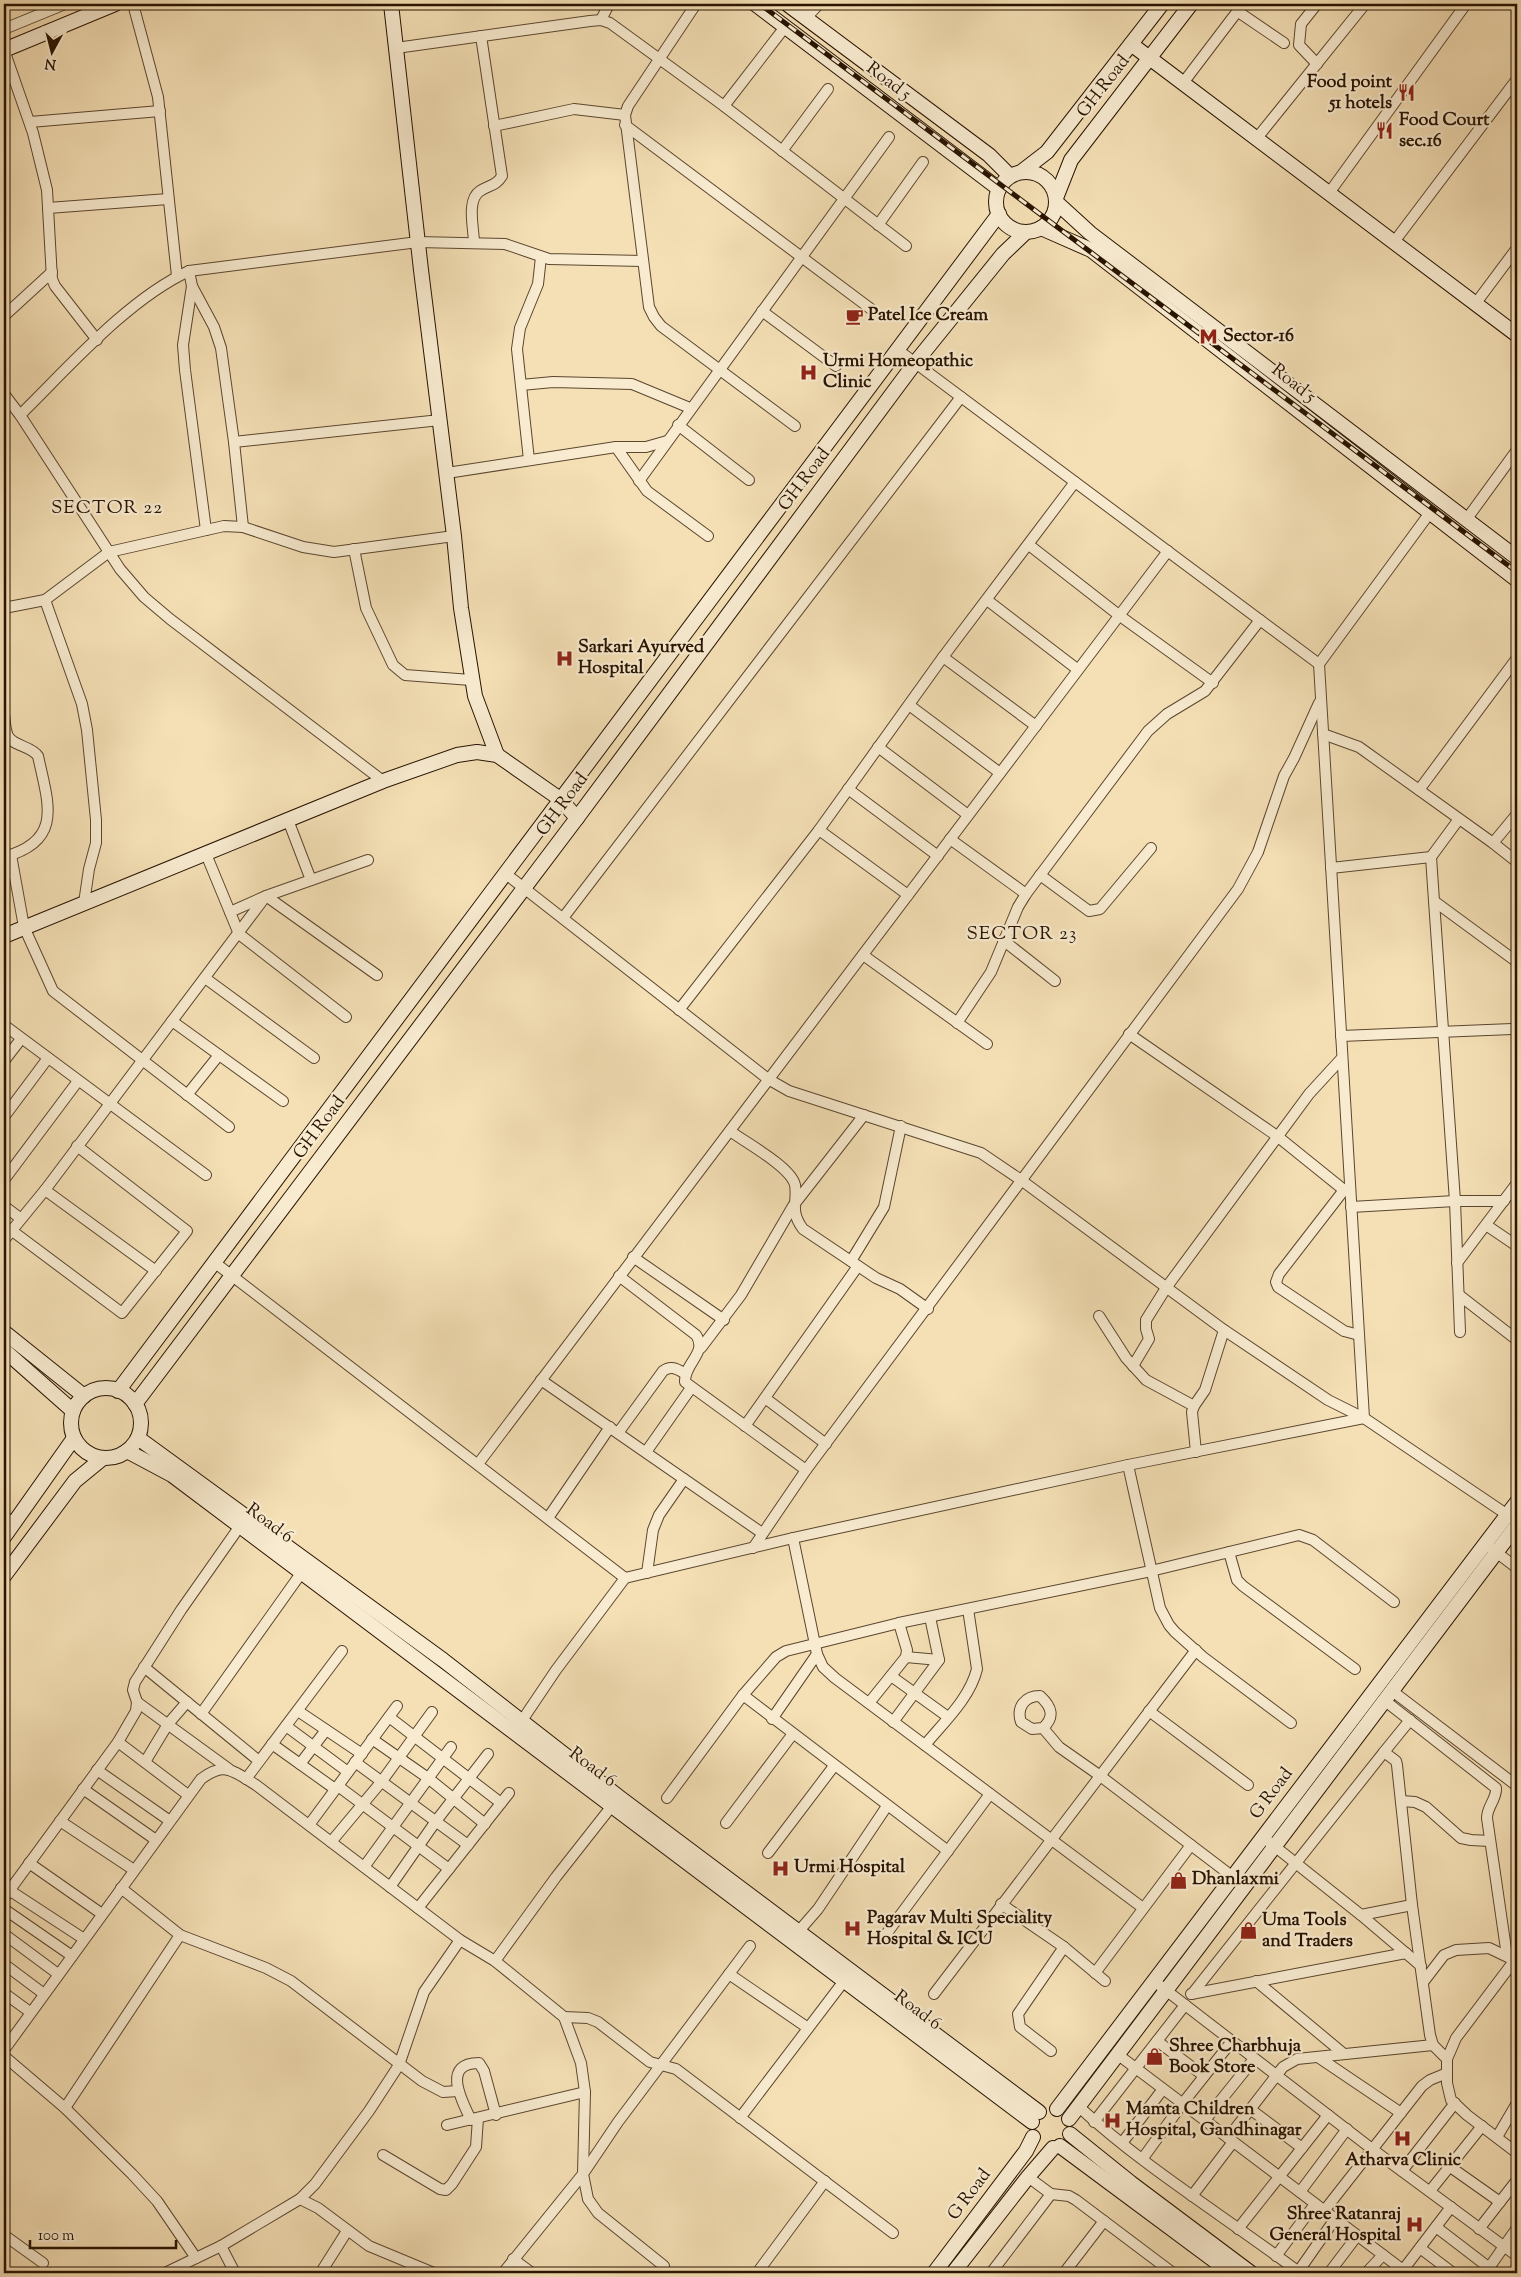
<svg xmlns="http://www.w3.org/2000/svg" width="1521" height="2277" viewBox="0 0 1521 2277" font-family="'Sorts Mill Goudy',serif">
	<rect width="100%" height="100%" fill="#f5e0b6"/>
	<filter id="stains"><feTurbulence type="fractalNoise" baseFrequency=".004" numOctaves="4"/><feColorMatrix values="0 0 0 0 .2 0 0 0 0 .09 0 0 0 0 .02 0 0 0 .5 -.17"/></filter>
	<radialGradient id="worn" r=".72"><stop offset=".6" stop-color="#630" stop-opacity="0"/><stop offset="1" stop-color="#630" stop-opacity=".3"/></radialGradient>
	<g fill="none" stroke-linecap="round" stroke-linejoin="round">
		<defs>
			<g id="street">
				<polyline points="133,4 158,97 177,276"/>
				<polyline points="696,4 628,106 625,115 649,307 654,317 661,326 795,426"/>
				<polyline points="1237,11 1284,43"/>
				<polyline points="806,18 819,4"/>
				<polyline points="601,20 609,4"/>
				<polyline points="4,29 65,4"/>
				<polyline points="396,48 590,21 601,20 610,23 724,106 906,246"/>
				<polyline points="4,50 33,133 47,190 52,279 55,286 97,340"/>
				<polyline points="1317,64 1299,45 1301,24 1317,4"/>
				<polyline points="1183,83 1243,4"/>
				<polyline points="724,106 785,27"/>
				<polyline points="30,122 160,111"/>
				<polyline points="625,125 871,309"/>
				<polyline points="494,126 574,109 625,115"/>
				<polyline points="1257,138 1365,4"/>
				<polyline points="782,151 828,89"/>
				<polyline points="1329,193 1466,4"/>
				<polyline points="48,208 168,199"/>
				<polyline points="878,225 923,162"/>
				<polyline points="1394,242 1517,79"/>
				<path d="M474,243c0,-14 -8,-43 6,-52 9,-6 16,-5 22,-15l-21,-140"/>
				<polyline points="189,271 192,286 214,327 221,348 234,442 243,527"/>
				<polyline points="192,286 183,345 185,370 206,530"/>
				<polyline points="1476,303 1517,248"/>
				<polyline points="762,311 836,366"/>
				<polyline points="4,316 52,272"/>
				<polyline points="898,350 1319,664"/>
				<polyline points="521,385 553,382 632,384 690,408"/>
				<polyline points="4,394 20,415 120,569 144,597 170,619 383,781"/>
				<path d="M20,415c48,-47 108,-116 169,-144l229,-29 87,2 44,15 94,2"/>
				<polyline points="678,425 749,480"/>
				<polyline points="234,442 440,420"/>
				<polyline points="616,447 647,491 708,536"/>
				<polyline points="529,460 517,349 520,328 538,284 541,257"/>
				<polyline points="447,473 616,447 646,447 667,441"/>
				<polyline points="639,481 889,137"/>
				<polyline points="1466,520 1517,450"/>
				<polyline points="1029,545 1120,616 1213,683"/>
				<polyline points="354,549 366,608 393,665 405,675 471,680"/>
				<polyline points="45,600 82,704 87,730 96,820 96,843 89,869 84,903"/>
				<polyline points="987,600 1077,669"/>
				<polyline points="4,608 45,600 109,552 224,526 243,527 303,547 334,552 454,536"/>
				<polyline points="943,657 1036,726"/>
				<polyline points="909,705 1000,773"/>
				<path d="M4,715c1,6 1,15 4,21 5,10 23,10 30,20 10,47 26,85 -34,101"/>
				<polyline points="1323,734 1359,747 1493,843"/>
				<polyline points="878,747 968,815"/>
				<polyline points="848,789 938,856"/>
				<polyline points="1419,790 1517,658"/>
				<polyline points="1517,814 1493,843 1517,862"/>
				<polyline points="1459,819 1431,857 1434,901 1517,962"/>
				<polyline points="288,820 311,880"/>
				<polyline points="950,839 1026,894"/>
				<polyline points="206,854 239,934 346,1017"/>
				<polyline points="11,855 24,927 53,991 229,1127"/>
				<polyline points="1331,868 1431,857"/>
				<polyline points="506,874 768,1079 789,1091 981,1153 1021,1180 1224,1330 1328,1400 1364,1418 1512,1518"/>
				<polyline points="1040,875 1089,911 1100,909 1151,848"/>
				<polyline points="908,895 819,830 943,657 1075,482"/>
				<polyline points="1434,901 1455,1201 1460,1332"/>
				<polyline points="230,912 266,896 377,975"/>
				<polyline points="563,918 961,397"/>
				<polyline points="1003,940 1055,981"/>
				<polyline points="863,955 987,1044"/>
				<polyline points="205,978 314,1058"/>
				<polyline points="679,1010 819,830"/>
				<polyline points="172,1021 283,1101"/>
				<polyline points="957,1023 991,972 1018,907 1026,894 1148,731 1167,714 1205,691 1260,620"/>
				<polyline points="4,1025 206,1175"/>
				<polyline points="1129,1034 1277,1136 1344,1190 1350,1192"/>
				<polyline points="1341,1036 1512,1029"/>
				<polyline points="4,1061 21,1039"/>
				<polyline points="187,1095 219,1055"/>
				<polyline points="4,1117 48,1058"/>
				<path d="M730,1131c15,11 61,36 65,54 3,17 -6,25 8,44l73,49 24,11 28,20"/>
				<polyline points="4,1180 78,1081"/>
				<polyline points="45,1190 156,1271"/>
				<polyline points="1344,1190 1279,1274 1276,1282 1278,1287 1344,1331 1359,1335"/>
				<polyline points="4,1206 20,1218"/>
				<polyline points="1351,1207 1455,1201 1504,1201"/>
				<polyline points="1486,1225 1517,1246"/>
				<polyline points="11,1230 122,1313 187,1231 77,1146"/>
				<polyline points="4,1240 45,1190 266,896 368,860"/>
				<polyline points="633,1257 724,1320"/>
				<polyline points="851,1261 884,1207 901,1126"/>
				<polyline points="214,1262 625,1578 556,1670 519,1725"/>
				<polyline points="1457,1263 1517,1183"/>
				<path d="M619,1276l77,59c12,18 -12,28 -11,47l121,88"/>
				<polyline points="1459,1295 1517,1340"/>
				<polyline points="1099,1316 1126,1358 1146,1380 1194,1406"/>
				<polyline points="701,1348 741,1295 793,1206 864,1115"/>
				<polyline points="1133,1366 1149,1339 1146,1329 1146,1320 1166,1288 1309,1094 1342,1058"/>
				<polyline points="541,1380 762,1533"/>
				<polyline points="765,1398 826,1444"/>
				<polyline points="745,1426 858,1266"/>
				<path d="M618,1433l45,-62c8,-6 14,-2 21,2"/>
				<polyline points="646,1452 691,1388"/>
				<polyline points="1196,1452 1192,1412 1194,1406 1205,1390 1224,1330"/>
				<polyline points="478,1464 1168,551"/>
				<polyline points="1128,1465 1160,1608 1169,1625 1175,1632 1203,1657 1291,1723"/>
				<polyline points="4,1516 13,1524"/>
				<polyline points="548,1518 610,1427"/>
				<polyline points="793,1538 817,1654 823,1667 835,1678 1143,1908"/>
				<polyline points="753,1548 806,1470 1238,889 1258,852 1284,776 1294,758 1319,703"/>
				<polyline points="1492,1549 1517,1568"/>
				<polyline points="1229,1552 1237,1580 1243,1586 1355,1669"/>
				<polyline points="647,1573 653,1530 659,1515 684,1479"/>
				<polyline points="625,1578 793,1538 1128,1465 1364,1418 1319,664 1429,514"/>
				<polyline points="906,1657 939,1660"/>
				<polyline points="144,1667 259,1761"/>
				<polyline points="891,1676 948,1717"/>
				<polyline points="1391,1690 1517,1786"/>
				<polyline points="743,1695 948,1851"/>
				<path d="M1384,1700l112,88c1,11 -9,18 -9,30l20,138"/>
				<polyline points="137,1702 229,1769"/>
				<polyline points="869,1703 906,1657 907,1650 899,1623"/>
				<polyline points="298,1711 362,1754"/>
				<polyline points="1149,1711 1248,1785"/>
				<polyline points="201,1714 302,1572"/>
				<polyline points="389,1717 501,1803"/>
				<polyline points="772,1719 817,1654"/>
				<polyline points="1410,1720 1384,1752 1396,1761 1397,1765 1412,1905 1430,2035 1433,2045 1447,2059"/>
				<polyline points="893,1722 939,1660 930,1617"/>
				<polyline points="286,1726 348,1772"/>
				<path d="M1043,1728l-11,1 -11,-7c-5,-15 4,-26 19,-26 12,11 15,21 3,32l16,19 40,28 134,102"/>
				<polyline points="372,1739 428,1778 485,1824"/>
				<polyline points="118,1742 188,1795"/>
				<polyline points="272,1744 335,1789"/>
				<path d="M925,1745c19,-23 45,-47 52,-76l-9,-60"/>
				<polyline points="145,1762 168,1724 187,1702"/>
				<polyline points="355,1762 468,1845"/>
				<polyline points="300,1764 326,1730"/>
				<polyline points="97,1770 170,1821"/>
				<polyline points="246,1779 342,1651"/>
				<polyline points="338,1786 449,1869"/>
				<polyline points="83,1789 156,1840"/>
				<polyline points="667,1798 743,1695 776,1657 786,1651 899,1623 1151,1571 1299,1535 1313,1540 1394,1602"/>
				<polyline points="1401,1801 1415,1802 1426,1807 1461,1838 1471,1840 1490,1841"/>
				<polyline points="60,1821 134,1870"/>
				<polyline points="726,1823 792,1735"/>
				<polyline points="309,1825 397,1706"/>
				<polyline points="1263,1837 1361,1915 1412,1905"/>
				<polyline points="331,1842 382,1781 432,1712"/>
				<polyline points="768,1853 834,1766"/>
				<polyline points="29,1863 102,1914"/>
				<polyline points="364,1867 451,1747"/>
				<polyline points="390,1887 436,1821 488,1754"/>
				<polyline points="121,1888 180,1935 266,1968 291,1981 422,2081 443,2092 458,2091"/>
				<polyline points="9,1890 84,1939"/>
				<polyline points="4,1898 118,1742 136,1711 137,1702 133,1690 135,1682 181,1610 240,1526"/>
				<polyline points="1001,1904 1064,1947 1018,2014 1020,2027 1051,2051"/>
				<polyline points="418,1908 509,1793"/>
				<polyline points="4,1909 72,1956"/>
				<polyline points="1361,1915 1421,1966"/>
				<polyline points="798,1932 818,1909 887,1806"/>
				<polyline points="4,1934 58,1974"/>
				<polyline points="884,1937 990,1794"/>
				<polyline points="1064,1947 1105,1981"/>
				<polyline points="1517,1957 1456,2038 1447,2059 1447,2083 1451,2100 1467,2115 1517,2153"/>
				<polyline points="495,1961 556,1877 615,1802"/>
				<polyline points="4,1964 44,1994"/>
				<polyline points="1095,1973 1191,1845"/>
				<polyline points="729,1974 808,2028"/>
				<polyline points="1154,1981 1372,2149 1517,2256"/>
				<polyline points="1256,1981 1344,2054"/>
				<polyline points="1424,1981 1444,1955 1456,1950 1489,1948 1512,1959"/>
				<polyline points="4,1993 30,2012"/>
				<polyline points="934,1994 1196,1650"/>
				<polyline points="1191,1994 1406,1953"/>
				<polyline points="1192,1994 1384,1752"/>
				<polyline points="564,2017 588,2018 598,2022 650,2062 676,2069 893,2233"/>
				<polyline points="1157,2041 1204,2076"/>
				<path d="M4,2050l197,-271c24,-18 32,-8 55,6l204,155 35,21 69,56 17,46 4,29 -2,82 -80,99"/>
				<polyline points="1117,2054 1407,2273"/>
				<polyline points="4,2056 65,2108 132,2174 157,2201 196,2258"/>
				<polyline points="1318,2057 1401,2113"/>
				<path d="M1078,2106c68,63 148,111 222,167"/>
				<polyline points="65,2108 180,1935"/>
				<polyline points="1250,2109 1302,2148"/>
				<polyline points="740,2118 844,1981"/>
				<path d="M471,2120c-9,-19 -30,-57 8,-57l5,8 12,44"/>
				<polyline points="1205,2120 1254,2059"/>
				<polyline points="1094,2122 1185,2005"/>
				<polyline points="447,2125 585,2092"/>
				<polyline points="1497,2137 1517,2103"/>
				<polyline points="1228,2138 1283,2067 1297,2059 1433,2045"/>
				<polyline points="1122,2143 1163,2089"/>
				<polyline points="383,2155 440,2189 446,2190 452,2184 476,2147 478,2118"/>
				<polyline points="1143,2158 1183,2103 1232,2041"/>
				<polyline points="1449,2166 1500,2202"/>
				<polyline points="1402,2171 1455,2103"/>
				<polyline points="1028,2177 1051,2194 1069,2196 1076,2200 1173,2273"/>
				<polyline points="1430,2191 1482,2126"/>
				<polyline points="1300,2192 1347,2129"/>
				<polyline points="1192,2196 1233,2142"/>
				<polyline points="300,2199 318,2208 369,2246 434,2273"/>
				<polyline points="1324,2211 1422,2086 1430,2080 1447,2073"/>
				<polyline points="1436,2227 1496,2273"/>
				<polyline points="1238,2229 1328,2115"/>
				<polyline points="1479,2229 1517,2180"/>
				<polyline points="4,2235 43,2263"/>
				<polyline points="221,2246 235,2273"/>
				<polyline points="1420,2248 1453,2273"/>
				<polyline points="1276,2256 1315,2204"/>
				<polyline points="513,2259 532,2273"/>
				<polyline points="664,2266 598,2213 588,2199 583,2174 618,2122 750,1946"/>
				<polyline points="323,2269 347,2231"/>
				<polyline points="1403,2270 1451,2207"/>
				<polyline points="1298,2272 1335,2219"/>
				<polyline points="1486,2272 1517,2228"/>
				<polyline points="165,2273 221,2246 300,2199 315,2184 369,2111 399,2065 424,1992 460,1940"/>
				<polyline points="757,2273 825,2181"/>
				<polyline points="991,2273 1051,2194"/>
				<polyline points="1064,2273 1104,2221"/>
				<polyline points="1329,2273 1357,2236"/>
				<polyline points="1366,2273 1383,2255"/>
			</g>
			<g id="secondary">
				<polyline points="391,4 421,270 454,536 461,608 475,696 497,755"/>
				<polyline points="755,4 999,189"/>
				<polyline points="787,4 989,155 1010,176"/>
				<polyline points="1131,44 1517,335"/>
				<polyline points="4,50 115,4"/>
				<polyline points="1021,172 1047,152 1162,4"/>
				<circle cx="1026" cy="202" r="30"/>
				<polyline points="1056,198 1071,160 1191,4"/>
				<polyline points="1056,202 1090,233 1517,558"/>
				<polyline points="1041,228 1091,250 1517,580"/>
				<polyline points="4,936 383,781 457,755 477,752 497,755 560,799 577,818"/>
				<polyline points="4,1332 84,1396"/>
				<polyline points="4,1350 73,1411"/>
				<circle cx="106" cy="1423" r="35"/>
				<polyline points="118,1391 999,214"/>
				<polyline points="135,1404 577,818 915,363 1003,254 1026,232"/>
				<polyline points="138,1438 443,1660 619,1797 1039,2112"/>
				<polyline points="127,1451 172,1475 1032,2122"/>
				<polyline points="4,1537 74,1438"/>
				<polyline points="4,1576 75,1481 103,1458"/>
				<polyline points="1057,2109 1517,1502"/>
				<polyline points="1069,2119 1517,1525"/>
				<polyline points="1070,2134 1131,2183 1251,2273"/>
				<polyline points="1060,2146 1231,2273"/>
				<polyline points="934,2273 1026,2151 1033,2137"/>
				<polyline points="953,2273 1028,2177 1053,2148"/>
			</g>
		</defs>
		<use href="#street" stroke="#5b462e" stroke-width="12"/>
		<use href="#secondary" stroke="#281301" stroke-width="16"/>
		<use href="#street" stroke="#f8ebd0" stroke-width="10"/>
		<use href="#secondary" stroke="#f8ebd0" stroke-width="14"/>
		<defs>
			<polyline id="rail" points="760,4 1517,572"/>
		</defs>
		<use href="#rail" stroke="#281301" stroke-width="5"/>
		<use href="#rail" stroke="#f8ebd0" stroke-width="3" stroke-dasharray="9" stroke-linecap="butt"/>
	</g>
	<defs>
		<symbol id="restaurant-bare" viewBox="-9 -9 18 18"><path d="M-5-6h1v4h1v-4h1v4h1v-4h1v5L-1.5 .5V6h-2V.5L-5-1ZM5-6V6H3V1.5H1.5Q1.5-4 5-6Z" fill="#8f2418" stroke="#f8ebd0" stroke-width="2.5" paint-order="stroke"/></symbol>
		<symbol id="cafe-bare" viewBox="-9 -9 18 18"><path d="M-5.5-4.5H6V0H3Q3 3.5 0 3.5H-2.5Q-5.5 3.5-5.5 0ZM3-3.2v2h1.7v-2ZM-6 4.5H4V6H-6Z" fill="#8f2418" stroke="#f8ebd0" stroke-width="2.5" paint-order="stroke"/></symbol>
		<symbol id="metro-bare" viewBox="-9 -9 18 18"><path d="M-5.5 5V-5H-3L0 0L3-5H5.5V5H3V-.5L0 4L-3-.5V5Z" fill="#8f2418" stroke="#f8ebd0" stroke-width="2.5" paint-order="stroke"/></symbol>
		<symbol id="hospital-bare" viewBox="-9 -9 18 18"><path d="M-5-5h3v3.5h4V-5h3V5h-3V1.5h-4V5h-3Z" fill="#8f2418" stroke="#f8ebd0" stroke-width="2.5" paint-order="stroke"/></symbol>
		<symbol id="shop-bare" viewBox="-9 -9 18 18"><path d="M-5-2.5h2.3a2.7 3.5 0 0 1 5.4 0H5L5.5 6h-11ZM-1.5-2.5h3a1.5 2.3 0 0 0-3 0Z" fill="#8f2418" stroke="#f8ebd0" stroke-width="2.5" paint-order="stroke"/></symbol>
	</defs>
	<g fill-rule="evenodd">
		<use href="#restaurant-bare" x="1394" y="80" width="25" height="25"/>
		<use href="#restaurant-bare" x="1372" y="118" width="25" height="25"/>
		<use href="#cafe-bare" x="842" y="304" width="25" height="25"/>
		<use href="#metro-bare" x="1196" y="324" width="25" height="25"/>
		<use href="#hospital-bare" x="796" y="360" width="25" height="25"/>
		<use href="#hospital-bare" x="552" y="646" width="25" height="25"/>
		<use href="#hospital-bare" x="768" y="1856" width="25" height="25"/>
		<use href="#shop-bare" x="1166" y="1868" width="25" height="25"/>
		<use href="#hospital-bare" x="840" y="1916" width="25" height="25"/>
		<use href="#shop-bare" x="1236" y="1918" width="25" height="25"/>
		<use href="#shop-bare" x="1142" y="2044" width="25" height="25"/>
		<use href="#hospital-bare" x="1100" y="2108" width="25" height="25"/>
		<use href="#hospital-bare" x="1390" y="2126" width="25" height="25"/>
		<use href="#hospital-bare" x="1402" y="2212" width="25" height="25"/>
	</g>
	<g text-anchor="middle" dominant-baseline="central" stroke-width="4.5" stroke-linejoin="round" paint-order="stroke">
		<g font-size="18" fill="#281301" stroke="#f8ebd0">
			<text transform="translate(888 82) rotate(37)">Road 5</text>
			<text transform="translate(1104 87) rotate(-52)">GH Road</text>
			<text transform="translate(1293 384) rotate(38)">Road 5</text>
			<text transform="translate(805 480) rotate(-53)">GH Road</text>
			<text transform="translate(563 805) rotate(-53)">GH Road</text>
			<text transform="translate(320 1128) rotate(-53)">GH Road</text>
			<text transform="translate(269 1524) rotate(37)">Road 6</text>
			<text transform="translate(592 1768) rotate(37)">Road 6</text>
			<text transform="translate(1272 1794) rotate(-53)">G Road</text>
			<text transform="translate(917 2011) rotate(37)">Road 6</text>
			<text transform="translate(970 2195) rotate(-53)">G Road</text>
		</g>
		<g font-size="18" font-weight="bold" fill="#281301" stroke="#f8ebd0" text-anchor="start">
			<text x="1392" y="83" text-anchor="end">Food point<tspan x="1392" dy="21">51 hotels</tspan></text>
			<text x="1399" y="121">Food Court<tspan x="1399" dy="21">sec.16</tspan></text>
			<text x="868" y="316">Patel Ice Cream</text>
			<text x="1223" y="337">Sector-16</text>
			<text x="823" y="362">Urmi Homeopathic<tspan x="823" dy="21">Clinic</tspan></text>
			<text x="578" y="648">Sarkari Ayurved<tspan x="578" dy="21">Hospital</tspan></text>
			<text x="794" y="1868">Urmi Hospital</text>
			<text x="1192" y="1880">Dhanlaxmi</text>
			<text x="867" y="1919">Pagarav Multi Speciality<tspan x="867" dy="21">Hospital &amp; ICU</tspan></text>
			<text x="1262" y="1921">Uma Tools<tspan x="1262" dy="21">and Traders</tspan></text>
			<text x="1169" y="2047">Shree Charbhuja<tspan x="1169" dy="21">Book Store</tspan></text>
			<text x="1126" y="2110">Mamta Children<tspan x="1126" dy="21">Hospital, Gandhinagar</tspan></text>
			<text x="1403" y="2161" text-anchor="middle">Atharva Clinic</text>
			<text x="1401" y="2215" text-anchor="end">Shree Ratanraj<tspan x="1401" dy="21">General Hospital</tspan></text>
		</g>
		<g font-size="19" letter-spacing="1" fill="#281301" stroke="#f8ebd0">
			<text x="107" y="508">SECTOR 22</text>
			<text x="1022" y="934">SECTOR 23</text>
		</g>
	</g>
	<rect width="1521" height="2277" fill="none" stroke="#f5e0b6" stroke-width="20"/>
	<rect x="5" y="5" width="1511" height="2267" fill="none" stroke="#281301" stroke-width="2.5"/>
	<rect x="10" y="10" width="1501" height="2257" fill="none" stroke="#281301"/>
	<g transform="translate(52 52) rotate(187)" stroke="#f8ebd0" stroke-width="4" paint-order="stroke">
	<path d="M0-4L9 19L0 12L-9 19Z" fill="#281301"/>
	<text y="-8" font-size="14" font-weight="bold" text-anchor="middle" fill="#281301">N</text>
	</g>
	<path d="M30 2240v8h146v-8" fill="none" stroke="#281301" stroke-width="2.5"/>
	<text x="38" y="2240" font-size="15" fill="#281301" stroke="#f8ebd0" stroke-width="4" paint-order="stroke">100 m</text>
	<rect width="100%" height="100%" filter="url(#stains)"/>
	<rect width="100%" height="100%" fill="url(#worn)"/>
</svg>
